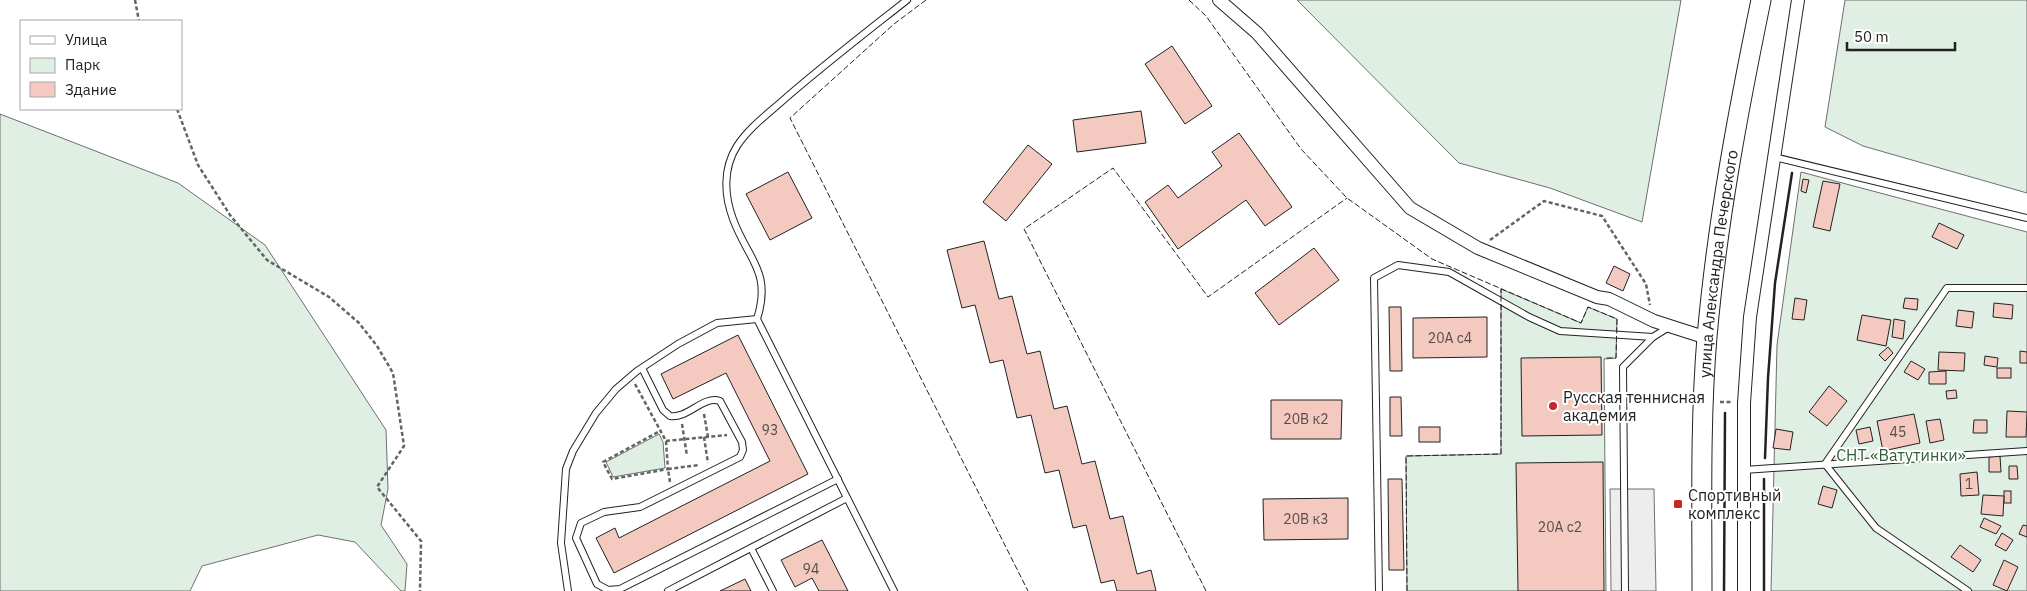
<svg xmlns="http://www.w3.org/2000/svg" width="2027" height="591" viewBox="0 0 2027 591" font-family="'IBM Plex Sans',sans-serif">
	<rect width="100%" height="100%" fill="#fff"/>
	<g fill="#e0efe3" stroke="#6f6f6f">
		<polygon points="1297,0 1681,0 1642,222 1550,188 1459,163"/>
		<polygon points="1845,0 2027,0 2027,193 1863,146 1825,127"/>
		<polygon points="0,114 178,183 265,245 386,430 388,489 381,525 407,564 405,591 401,591 355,542 318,535 202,566 190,591 0,591"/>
		<polygon points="1801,172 2027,232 2027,591 1771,591 1777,345"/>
		<polygon points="1501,289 1581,323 1588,307 1617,319 1616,358 1604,359 1606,591 1407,591 1406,456 1501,454"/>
		<polygon points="659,434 663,442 665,468 613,477 606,462"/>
	</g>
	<polygon fill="#ededed" stroke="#6f6f6f" points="1610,489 1654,489 1656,591 1611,591"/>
	<g fill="#f3c9c0" stroke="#222">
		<polygon points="1172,46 1212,106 1185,124 1145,64"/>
		<polygon points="1141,111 1146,143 1077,152 1073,120"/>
		<polygon points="1239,133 1292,207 1265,226 1246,200 1178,249 1145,202 1168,185 1178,198 1222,166 1212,152"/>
		<polygon points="1028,145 1052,164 1006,221 983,202"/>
		<polygon points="788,172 812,218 770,240 746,194"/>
		<polygon points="1803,179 1809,180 1806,193 1801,191"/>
		<polygon points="1823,181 1840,184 1830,231 1813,227"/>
		<polygon points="1939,223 1964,235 1957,249 1932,237"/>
		<polygon points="984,241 999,299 1012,296 1027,354 1040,351 1054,409 1067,406 1082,464 1095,461 1110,519 1123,516 1137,574 1151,570 1156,591 1117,591 1114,580 1101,583 1086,525 1073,528 1059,470 1045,473 1031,415 1017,418 1003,360 990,363 975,305 962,308 947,250"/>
		<polygon points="1314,248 1339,280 1279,325 1255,293"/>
		<polygon points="1614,266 1630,274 1623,291 1606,283"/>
		<polygon points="1795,298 1807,300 1804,320 1792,319"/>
		<polygon points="1905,298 1918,299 1917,310 1903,308"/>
		<polygon points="1994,303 2013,305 2012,319 1993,317"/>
		<polygon points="1389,307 1401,307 1402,371 1390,371"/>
		<polygon points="1958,310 1974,312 1972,328 1956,326"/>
		<polygon points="1862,315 1891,320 1886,346 1857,340"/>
		<polygon points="1487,317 1487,357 1413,358 1413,318"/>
		<polygon points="1894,319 1905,321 1903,339 1892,337"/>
		<polygon points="738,335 808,474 614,573 596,538 615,528 619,538 770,461 726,373 673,399 661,374"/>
		<polygon points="1888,347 1893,353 1885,361 1879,355"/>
		<polygon points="2020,351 2027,352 2027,363 2020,363"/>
		<polygon points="1939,352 1965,353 1964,371 1938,370"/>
		<polygon points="1985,356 1998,358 1997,367 1984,365"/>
		<polygon points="1601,357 1602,435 1522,436 1521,358"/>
		<polygon points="1911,361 1925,369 1918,380 1904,372"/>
		<rect x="1997" y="368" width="14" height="10"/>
		<polygon points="1946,371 1946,384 1929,384 1929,372"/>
		<polygon points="1829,386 1847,401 1827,426 1809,412"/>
		<polygon points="1956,390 1957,398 1947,399 1946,391"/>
		<polygon points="1390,397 1401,397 1402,436 1390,436"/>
		<polygon points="1271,400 1342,400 1341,439 1271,439"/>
		<polygon points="2007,411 2027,412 2026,437 2006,437"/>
		<polygon points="1914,414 1920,443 1883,451 1877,421"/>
		<polygon points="1940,419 1944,440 1930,443 1926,421"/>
		<polygon points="1974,420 1987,420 1987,433 1973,433"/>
		<rect x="1419" y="427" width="21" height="15"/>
		<polygon points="1870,427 1873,441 1859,444 1856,430"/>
		<polygon points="1776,429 1793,432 1790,450 1773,448"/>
		<polygon points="2000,456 2001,472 1989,472 1989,457"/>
		<polygon points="1603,462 1604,591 1518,591 1516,463"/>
		<polygon points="2009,466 2017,466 2018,479 2009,479"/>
		<polygon points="1977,472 1979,495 1961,496 1960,474"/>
		<polygon points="1388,479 1402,479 1404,570 1389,570"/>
		<polygon points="1823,486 1837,490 1832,508 1818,504"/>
		<rect x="2004" y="491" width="7" height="12"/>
		<polygon points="1983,495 2004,496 2003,516 1981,514"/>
		<polygon points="1348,498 1348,539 1264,540 1263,499"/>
		<polygon points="1984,518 2001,526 1996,534 1980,527"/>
		<polygon points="2023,525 2027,526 2027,537 2019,534"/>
		<polygon points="2002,533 2013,540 2006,551 1995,545"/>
		<polygon points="822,540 848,591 819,591 812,578 795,587 781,560"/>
		<polygon points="1960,545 1981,560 1973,572 1951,557"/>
		<polygon points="2004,560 2018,567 2007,591 1993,585"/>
		<polygon points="745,579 751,591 720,591"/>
	</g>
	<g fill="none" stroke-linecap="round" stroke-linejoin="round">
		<defs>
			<g id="service">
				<polyline points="1774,157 2027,218"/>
				<path d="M642,368l21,42 7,6c18,3 33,-21 50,-15l22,41 1,8 -3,7 -100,50 -36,5 -23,11 -5,15 21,46 11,6 12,-1 218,-110"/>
				<polyline points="1744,470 2027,451"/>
				<polyline points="751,548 773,591"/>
				<polyline points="568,591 561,543 566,469 573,451 596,413 616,389 637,371 678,344 717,323 757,319"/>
				<polyline points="668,591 847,498"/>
				<path d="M894,591l-137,-272c15,-48 -9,-59 -24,-100 -9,-24 -10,-51 4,-73 11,-17 28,-30 43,-43 41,-36 84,-69 127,-103"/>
				<polyline points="1379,591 1374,278 1398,265 1449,272 1529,317 1560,331 1653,337 1669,327"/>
				<polyline points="1625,591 1623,367 1653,337"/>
				<polyline points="1968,591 1876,528 1825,464 1947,288 2027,288"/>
			</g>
			<g id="minor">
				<polyline points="1219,0 1257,33 1410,208 1478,248 1597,297 1609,299 1654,321 1707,338"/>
				<polyline points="1744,591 1744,403 1750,317 1798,0"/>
			</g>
			<g id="secondary">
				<path id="s1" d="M1702,591c0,-85 -2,-170 5,-254 10,-114 31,-225 54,-337"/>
			</g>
		</defs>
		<use href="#service" stroke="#222" stroke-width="8"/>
		<use href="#minor" stroke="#222" stroke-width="14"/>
		<use href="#secondary" stroke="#222" stroke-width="21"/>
		<g stroke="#646464" stroke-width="2.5" stroke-dasharray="4 2.5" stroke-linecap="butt">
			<polyline points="135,0 139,21"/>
			<polyline points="177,109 198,165 230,215 267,260 329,297 359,323 377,346 393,373 404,446 377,487 421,541 420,591"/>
			<polyline points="1490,240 1544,201 1602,216 1646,284 1650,305"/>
			<polyline points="635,384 666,441 668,469 612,479 603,462 660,431"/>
			<polyline points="1678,400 1687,400"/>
			<polyline points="1720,402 1732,402"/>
			<polyline points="704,414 708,437"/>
			<polyline points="682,424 687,456"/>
			<polyline points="704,437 708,463"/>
			<polyline points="666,441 727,435"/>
			<polyline points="670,482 668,469 699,465"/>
		</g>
		<use href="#service" stroke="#fff" stroke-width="6"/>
		<use href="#minor" stroke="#fff" stroke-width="12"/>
		<use href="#secondary" stroke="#fff" stroke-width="19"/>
		<g stroke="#222" stroke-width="1" stroke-dasharray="6 2.5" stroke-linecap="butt">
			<polyline points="926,0 894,24 790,118 1028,591"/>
			<polyline points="1189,0 1206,16 1301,149 1347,198 1432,259 1581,323 1588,307 1617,319 1616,358 1604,358"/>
			<polyline points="1206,591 1024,229 1113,168 1208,297 1347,198"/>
			<polyline points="1407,591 1406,456 1501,454 1501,289"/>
		</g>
		<g stroke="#222" stroke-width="2.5">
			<polyline points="1765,458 1768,378 1775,283 1792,173"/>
			<polyline points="1724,591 1725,413"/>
			<polyline points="1764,591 1764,479"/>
		</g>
	</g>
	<g fill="#c62828" stroke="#fff" stroke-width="2">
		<circle cx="1553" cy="406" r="5"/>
		<rect x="1673" y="499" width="10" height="10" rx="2.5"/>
	</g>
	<g text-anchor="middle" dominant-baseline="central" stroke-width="4" stroke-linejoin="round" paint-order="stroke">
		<g font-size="14" fill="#564c4a">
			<text x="1450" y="338">20А с4</text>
			<text x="1306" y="419">20В к2</text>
			<text x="770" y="430">93</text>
			<text x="1898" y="432">45</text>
			<text x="1969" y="484">1</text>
			<text x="1306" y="519">20В к3</text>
			<text x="1560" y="527">20А с2</text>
			<text x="811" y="569">94</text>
		</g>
		<g font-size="16" fill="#222" stroke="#fff">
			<text stroke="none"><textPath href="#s1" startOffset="328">улица Александра Печерского</textPath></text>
		</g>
		<g font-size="16" fill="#222" stroke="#fff" text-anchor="start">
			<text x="1563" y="397">Русская теннисная<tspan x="1563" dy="18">академия</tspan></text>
			<text x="1688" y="495">Спортивный<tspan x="1688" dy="18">комплекс</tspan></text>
		</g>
		<g font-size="16" fill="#2f5e38" stroke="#fff">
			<text x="1901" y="455">СНТ «Ватутинки»</text>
		</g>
	</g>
	<rect x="20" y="20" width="162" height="90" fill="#ffffff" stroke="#a7a7a7"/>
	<rect x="30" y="36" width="25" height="8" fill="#ffffff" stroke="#a7a7a7"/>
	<text x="65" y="45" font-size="15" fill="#222222">Улица</text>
	<rect x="30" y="58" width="25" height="15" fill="#e0efe3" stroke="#a7a7a7"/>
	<text x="65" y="70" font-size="15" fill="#222222">Парк</text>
	<rect x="30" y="82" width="25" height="15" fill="#f3c9c0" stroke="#a7a7a7"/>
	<text x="65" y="95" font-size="15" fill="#222222">Здание</text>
	<path d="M1847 42v8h108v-8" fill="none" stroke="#222222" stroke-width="2.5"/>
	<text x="1854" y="42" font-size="15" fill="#222222" stroke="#ffffff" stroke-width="4" paint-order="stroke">50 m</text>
</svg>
